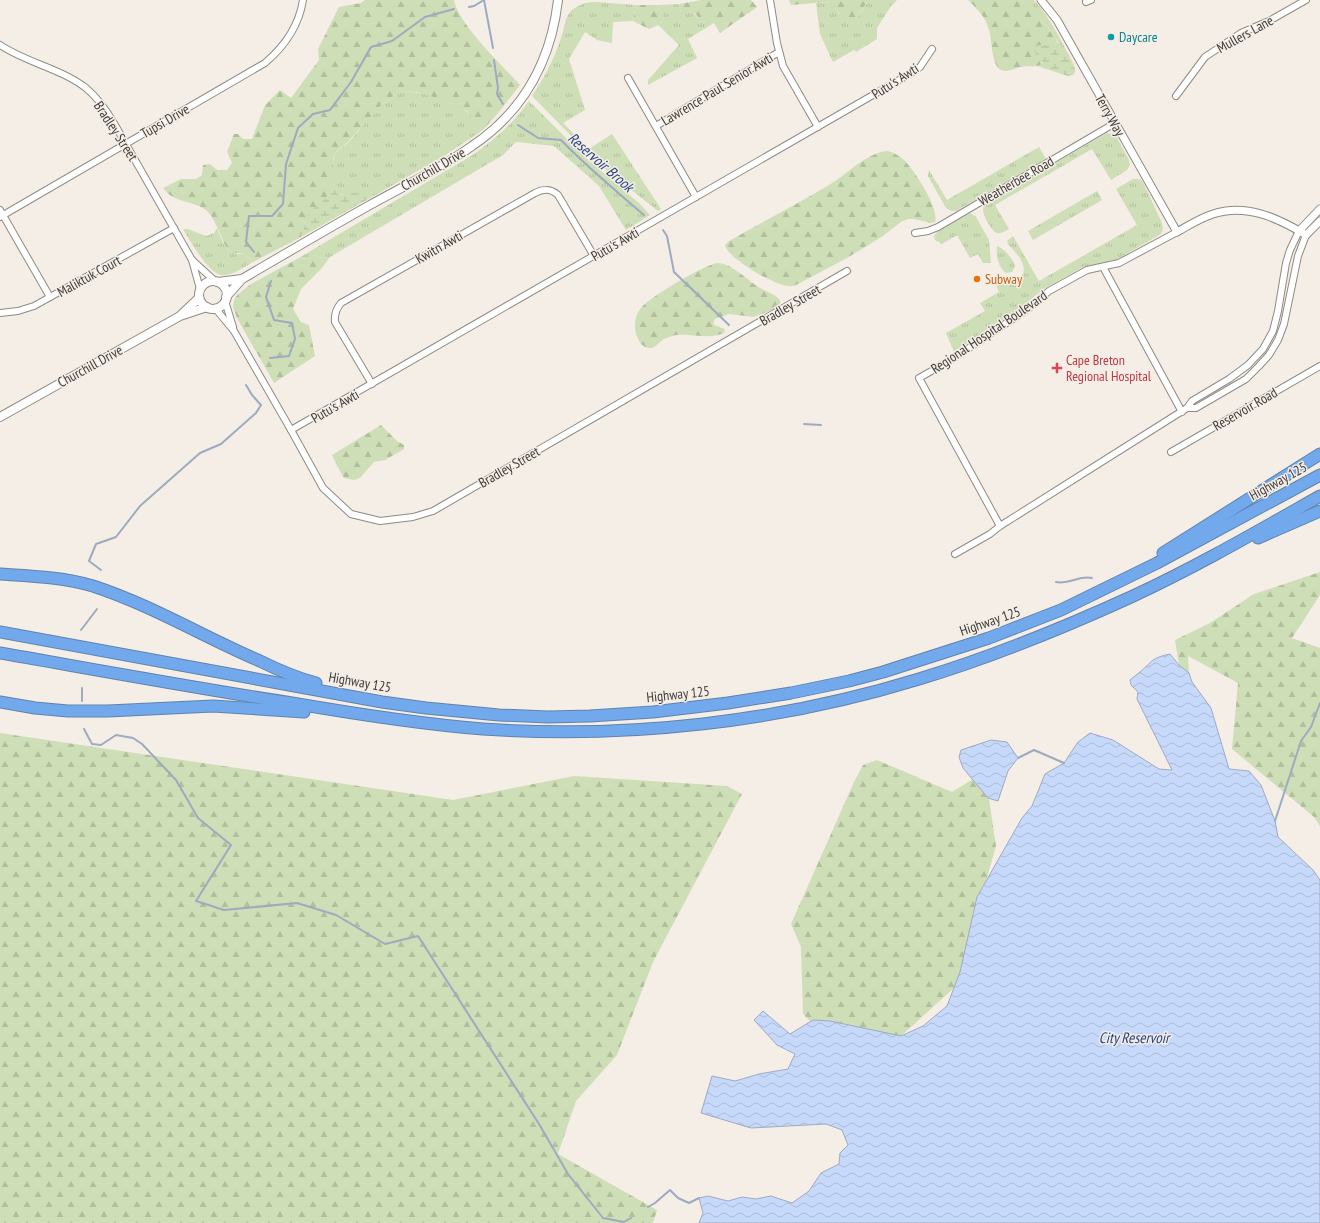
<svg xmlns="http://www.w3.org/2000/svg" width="1320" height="1223" viewBox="0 0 1320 1223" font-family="'PT Sans Narrow',sans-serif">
	<defs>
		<pattern id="grass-tufts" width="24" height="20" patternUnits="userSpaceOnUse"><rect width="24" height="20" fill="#cedeb6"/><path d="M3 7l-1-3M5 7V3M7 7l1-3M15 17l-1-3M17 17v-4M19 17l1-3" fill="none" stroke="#b2bf9d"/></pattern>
		<pattern id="forest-firs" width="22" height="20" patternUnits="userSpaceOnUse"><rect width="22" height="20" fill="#cedeb6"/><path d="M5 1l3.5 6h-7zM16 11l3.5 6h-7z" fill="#b2bf9d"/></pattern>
		<pattern id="wetland-marsh" width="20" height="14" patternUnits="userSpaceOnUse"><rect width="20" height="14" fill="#cedeb6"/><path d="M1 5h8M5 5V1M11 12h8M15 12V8" fill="none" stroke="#b2bf9d"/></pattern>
		<pattern id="water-waves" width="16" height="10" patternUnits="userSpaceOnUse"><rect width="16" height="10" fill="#c7d9fa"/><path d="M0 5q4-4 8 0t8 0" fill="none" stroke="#acbbd7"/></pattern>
	</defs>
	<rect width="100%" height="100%" fill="#f5eee7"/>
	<g fill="url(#grass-tufts)">
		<path d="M868,0h29l-6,6 -14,22v11l-21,13 -2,-2 -21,12 -13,-28 -4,-31c11,-1 19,-3 23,11l20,2z"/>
		<path d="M1020,0h14c17,18 28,44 41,66l-28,-40z"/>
		<path d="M595,2l41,3 -3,16 -20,1 -1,21 -15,-3 -12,-8 -16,27 16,51 -22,13 26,26 23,-15 49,75 -3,2 -53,-42 -16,-15 -57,-58c12,-18 21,-35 28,-55 4,-10 4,-21 10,-29 7,-7 16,-10 25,-10z"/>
		<polygon points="679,4 681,13 693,12 701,21 714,23 688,39 697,58 648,85 648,80 679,45 658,25 664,19 658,5"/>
		<path d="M405,91c18,2 47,8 61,20 7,6 12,13 17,19l-39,26 -72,41c-13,-9 -29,5 -37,-7 -3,-4 -3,-28 -1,-33 3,-7 9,-10 15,-15 11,-12 20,-26 32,-37 7,-6 15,-10 24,-14z"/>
		<path d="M529,101l57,57 54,46 10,11 -24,15 -27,-44 -45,-40 -38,-4 -13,13 -173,102 -33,2 174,-103c23,-16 42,-32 58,-55z"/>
		<path d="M1107,133l6,1 3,2 13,24 1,5 -3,5 -16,10 -19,-31 -97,56 14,24c-4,2 -8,5 -12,4 -6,-2 -15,-19 -14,-25 1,-3 1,-3 3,-5z"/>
		<polygon points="1039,147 1046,159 956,211 951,211 946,208 928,176 929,170 947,200"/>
		<path d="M1133,179h6l4,3 19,41 1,5 -2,6 -45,26 -33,7 -38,21 -8,6 -15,13 -68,45 -8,-19 39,-22 -5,-8 19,-11 -3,-7 3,-6c11,5 29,1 24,-14 -2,-8 -10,-15 -15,-21l-1,-3 6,-5 26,45 98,-56 -21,-36z"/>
		<polygon points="1097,191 1102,200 1033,240 1028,231"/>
		<polygon points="970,213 976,217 989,240 991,263 983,263 978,254 970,258 957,235 942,244 935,240 934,236 937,232"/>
		<path d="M217,228c3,7 7,21 14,24 12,5 12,-3 22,10 -9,5 -18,12 -28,13 -15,3 -35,-35 -42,-46h5l18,7 8,-3z"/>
		<path d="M997,246c7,2 16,13 18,20l-3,6 -6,1c-8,-6 -10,-17 -9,-27z"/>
	</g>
	<g fill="url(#forest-firs)">
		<path d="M365,0h89c4,24 49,66 66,85l-21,27 -16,18 -16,-19 -9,-5 -11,-5 -30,-9 -12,-1 -11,5 -12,8 -34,38 -10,8 -5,8v26l-2,9 -10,9 -15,19 -5,16 -48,25c-11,-15 -16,-4 -26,-13 -6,-11 -12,-32 -21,-39 -14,-10 -33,-7 -43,-22l18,-9h15l6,-4 1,-10 7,-1 7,6h10l5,-7 -5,-11 7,-18h4l5,5h9l13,-34 15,-15 11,8 28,-38 -1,-11 21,-42 22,-4z"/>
		<polygon points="701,0 751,0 757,7 720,33 714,23 701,21 695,13 690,12 681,14 679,4"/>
		<path d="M789,0h79l-13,22c-20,1 -11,-15 -28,-20l-36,3z"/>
		<path d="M968,0h52l27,26 10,15 -3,5h-3l-11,12 2,6c-6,4 -14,1 -21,3 -6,1 -13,6 -20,3 -11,-6 -8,-32 -13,-43 -3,-11 -12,-19 -20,-27z"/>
		<polygon points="636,5 658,5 664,19 658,25 649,29 633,21"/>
		<path d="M887,151c6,1 11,4 16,8 10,9 37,50 32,63l-4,1 -17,-4h-6l-7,3 -18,14 -36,22 -49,26c-3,1 -6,3 -9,2 -14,0 -62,-28 -64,-41l4,-4c33,-19 67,-36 100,-56 19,-11 35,-31 58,-34z"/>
		<polygon points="330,257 321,269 301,289 293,309 301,322 309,325 315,356 274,383 237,318 233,307 234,300 237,295 251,284 297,259"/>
		<path d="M717,263c16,0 31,19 45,26 5,3 12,5 16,9 3,3 2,3 2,6l-3,4 -23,9 -25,-3 -14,5 -2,4 1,2 11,4 -1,4c-15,7 -32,0 -48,2 -4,1 -8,2 -12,4 -5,3 -9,10 -15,9 -7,-1 -10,-6 -12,-12 -4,-9 -2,-21 4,-28 10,-12 60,-41 76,-45z"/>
		<polygon points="381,425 397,441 404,445 404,449 385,460 374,462 360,478 354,480 344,478 341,473 332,455"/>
		<polygon points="1320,572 1320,595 1292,638 1320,648 1320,826 1314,817 1232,749 1238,683 1188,656 1189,673 1179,665 1175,640 1210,623 1254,594"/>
		<polygon points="0,733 453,800 574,776 727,786 742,794 653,962 617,1055 576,1101 558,1154 657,1210 653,1223 0,1223"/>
		<polygon points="877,760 952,792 973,779 989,799 996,846 986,881 977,897 960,973 954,988 901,1036 811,1022 803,1014 801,947 791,924 854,782 863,765"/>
	</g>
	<g fill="url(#wetland-marsh)">
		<path d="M1057,41c4,6 31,35 11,35l-31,-10 4,-1 2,-2 -8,-10v-6l4,-2 15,1z"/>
		<path d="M333,184c5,20 18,6 30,9 3,0 6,2 9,4l-71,40 5,-16 4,-9 21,-19z"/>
	</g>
	<g fill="url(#water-waves)" stroke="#9eaac0">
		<path d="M1170,654l9,11 10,8 3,9 19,26 18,61 20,2 12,14 14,36 3,16 35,33 7,10v343h-621l4,-10 -4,-15 9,-2 20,5 14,-4 14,2 15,-3 21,7 17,-12 12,-18 18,-9 1,-11 8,-8 -6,-15 -16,-6 -75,4 -50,-15 11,-37 23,5 24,-7 29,-5 7,-15 -18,-9 -23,-25 9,-9 27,23 23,-14 17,1 71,15 22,-10 24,-20 13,-34 17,-75 45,-79 10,-12 13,-32 19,-11 14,-21 12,-9 23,7 46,29 13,1 -35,-71 1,-7 -7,-7 -1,-5c3,-3 7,-5 10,-8 13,-11 11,-14 30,-18z"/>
		<polygon points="991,740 1007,742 1018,758 1008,771 998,801 988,798 963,768 959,757 961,750"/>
	</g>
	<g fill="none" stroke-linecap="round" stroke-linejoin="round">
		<g stroke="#9eaac0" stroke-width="2">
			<polyline points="484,0 493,48"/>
			<polyline points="469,7 474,6 484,0"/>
			<polyline points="494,60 498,88 497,94 503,104"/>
			<path d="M518,125l20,13 23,2c26,27 55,51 83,75"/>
			<polyline points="663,230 667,236 674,272 729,325"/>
			<polyline points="254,252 246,242 249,216 272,216 283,204 286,164 298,128 313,114 330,110 351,82 371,47 392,41 425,17 454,9"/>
			<polyline points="270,358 289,356 295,339 292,323 274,320 266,297 271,281"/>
			<polyline points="804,424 821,425"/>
			<polyline points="101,570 89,561 96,544 116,537 140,506 200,453 221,444 256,413 261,405 252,395 246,385"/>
			<path d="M1056,582c13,3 23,-7 36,-4"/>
			<polyline points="81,630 97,609"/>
			<polyline points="82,701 82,688"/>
			<polyline points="84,729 92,744 101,745 116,735 133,738 142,744 176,780 198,818 231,845 196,901 224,910 297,903 336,915 385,944 418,936 539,1124 568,1174 603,1218 624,1222 631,1218"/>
			<polyline points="1018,758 1034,750 1064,763"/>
			<polyline points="1275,821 1301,741 1311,727 1320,703"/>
			<polyline points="648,1207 655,1203 670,1190 678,1198 689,1203 699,1198"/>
		</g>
		<defs>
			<g id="minor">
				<polyline points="770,0 777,43 783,66 818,127"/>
				<polyline points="1086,2 1091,0"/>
				<path d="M0,45c27,18 60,23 86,43 12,10 21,23 29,37l77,135 8,29"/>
				<polyline points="628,78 696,197"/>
				<polyline points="1176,96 1205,57 1241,33 1269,21 1306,0"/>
				<polyline points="656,126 779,52"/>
				<polyline points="0,210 50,297"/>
				<path d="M0,217l265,-154c20,-17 34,-37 38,-63"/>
				<polyline points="1177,232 1119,263 1087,270 1049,291 1029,308 951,360 919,378 1000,526 1187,408 1192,401 1229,379 1248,365 1263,349 1273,331 1278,311 1286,263 1290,250 1299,231"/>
				<polyline points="915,233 928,231 938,227 1115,123"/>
				<polyline points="192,260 216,282"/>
				<polyline points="1103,267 1182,412"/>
				<polyline points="225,301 233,327"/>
				<polyline points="215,308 234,331 291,430 323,488 351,514 380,521 413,517 433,511 847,271"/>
				<polyline points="0,313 18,311 34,306 174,228"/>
				<path d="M372,384l-37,-62c-1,-8 1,-13 6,-19l194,-110c8,-4 15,-5 23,2l36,61"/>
				<polyline points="1187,408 1196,408 1246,379 1259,366 1269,355 1278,340 1284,324 1298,256 1306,235"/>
				<polyline points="291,430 913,72 920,67 932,49"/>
				<polyline points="1171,452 1320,366"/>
				<polyline points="955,554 990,534 1000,526"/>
			</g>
			<g id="tertiary">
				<path d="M1041,0l16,20 120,212c11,-6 23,-14 36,-18 33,-11 65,4 93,21l14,-14"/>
				<polyline points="1299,231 1320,209"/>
			</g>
			<g id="secondary">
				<circle cx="213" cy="295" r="14"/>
				<polyline points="218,282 242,279"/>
				<path d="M226,297l16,-18c43,-25 85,-50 128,-74 34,-19 70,-36 102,-59 52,-35 79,-85 86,-146"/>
				<polyline points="182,314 199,298"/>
				<polyline points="0,417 180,316 207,307"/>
			</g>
			<g id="motorway">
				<polyline points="1258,538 1320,511"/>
				<polyline points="1163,553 1320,454"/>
				<path d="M0,574c31,2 63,3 93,12 58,19 111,51 167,75 18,9 37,17 56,22"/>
				<polyline points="0,632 382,702 426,708 499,715 548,717 590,716 653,712 728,703 791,693 849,681 883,672 989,638 1061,610 1157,563 1320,475"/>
				<path d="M0,653c97,17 195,35 292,50 64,11 127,21 191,26 146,10 296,-7 436,-50 73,-22 144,-51 212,-82 65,-30 127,-66 189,-101"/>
				<polyline points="0,702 35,708 68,711 108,711 213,706 304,712"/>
			</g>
		</defs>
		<use href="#minor" stroke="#908a84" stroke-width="8"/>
		<use href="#tertiary" stroke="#908a84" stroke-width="9"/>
		<use href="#secondary" stroke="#908a84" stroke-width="10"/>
		<use href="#motorway" stroke="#6083ad" stroke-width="13"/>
		<use href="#minor" stroke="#fff" stroke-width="6"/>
		<use href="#tertiary" stroke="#fff" stroke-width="7"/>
		<use href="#secondary" stroke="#fff" stroke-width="8"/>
		<use href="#motorway" stroke="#72a9ec" stroke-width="11"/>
	</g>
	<circle fill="#0f9aa8" stroke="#f5eee7" stroke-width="1.5" cx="1111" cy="37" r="4"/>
	<circle fill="#e8710a" stroke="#f5eee7" stroke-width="1.5" cx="977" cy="279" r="4"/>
	<path fill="#e0444e" stroke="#f5eee7" stroke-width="1.5" d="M1055 362h4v4h4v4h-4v4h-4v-4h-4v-4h4z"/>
	<g text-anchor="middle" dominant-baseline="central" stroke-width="3" stroke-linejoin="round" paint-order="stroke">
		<g font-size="14" fill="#3f3c39" stroke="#f5eee7">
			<text transform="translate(1245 34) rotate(-29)">Mullers Lane</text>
			<text transform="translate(895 81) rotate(-33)">Putu's Awti</text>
			<text transform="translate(717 89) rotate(-31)">Lawrence Paul Senior Awti</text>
			<text transform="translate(1110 115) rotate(61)">Terry Way</text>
			<text transform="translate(165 121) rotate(-30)">Tupsi Drive</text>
			<text transform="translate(116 131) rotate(57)">Bradley Street</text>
			<text transform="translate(433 169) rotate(-30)">Churchill Drive</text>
			<text transform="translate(1016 181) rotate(-30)">Weatherbee Road</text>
			<text transform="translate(615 244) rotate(-30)">Putu's Awti</text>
			<text transform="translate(439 247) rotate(-30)">Kwitn Awti</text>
			<text transform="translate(89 276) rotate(-29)">Maliktuk Court</text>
			<text transform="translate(790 305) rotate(-30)">Bradley Street</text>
			<text transform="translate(989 332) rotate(-34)">Regional Hospital Boulevard</text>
			<text transform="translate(90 366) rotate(-29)">Churchill Drive</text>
			<text transform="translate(335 406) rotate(-30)">Putu's Awti</text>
			<text transform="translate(1245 409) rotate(-30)">Reservoir Road</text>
			<text transform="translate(509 467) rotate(-30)">Bradley Street</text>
			<text transform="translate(1278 481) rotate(-29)">Highway 125</text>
			<text transform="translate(990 621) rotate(-19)">Highway 125</text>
			<text transform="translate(360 682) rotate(10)">Highway 125</text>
			<text transform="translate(678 694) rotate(-6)">Highway 125</text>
		</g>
		<g font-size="14" fill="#0d838f" stroke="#f5eee7" text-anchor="start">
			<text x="1119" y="37">Daycare</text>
		</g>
		<g font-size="14" fill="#c56008" stroke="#f5eee7" text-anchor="start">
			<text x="985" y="279">Subway</text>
		</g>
		<g font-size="14" fill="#be3a42" stroke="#f5eee7" text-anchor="start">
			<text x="1066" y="360">Cape Breton<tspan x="1066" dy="16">Regional Hospital</tspan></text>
		</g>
		<g font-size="15" font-style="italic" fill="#264484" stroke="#f5eee7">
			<text transform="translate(601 162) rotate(41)">Reservoir Brook</text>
			<text x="1134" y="1037">City Reservoir</text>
		</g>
	</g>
</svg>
